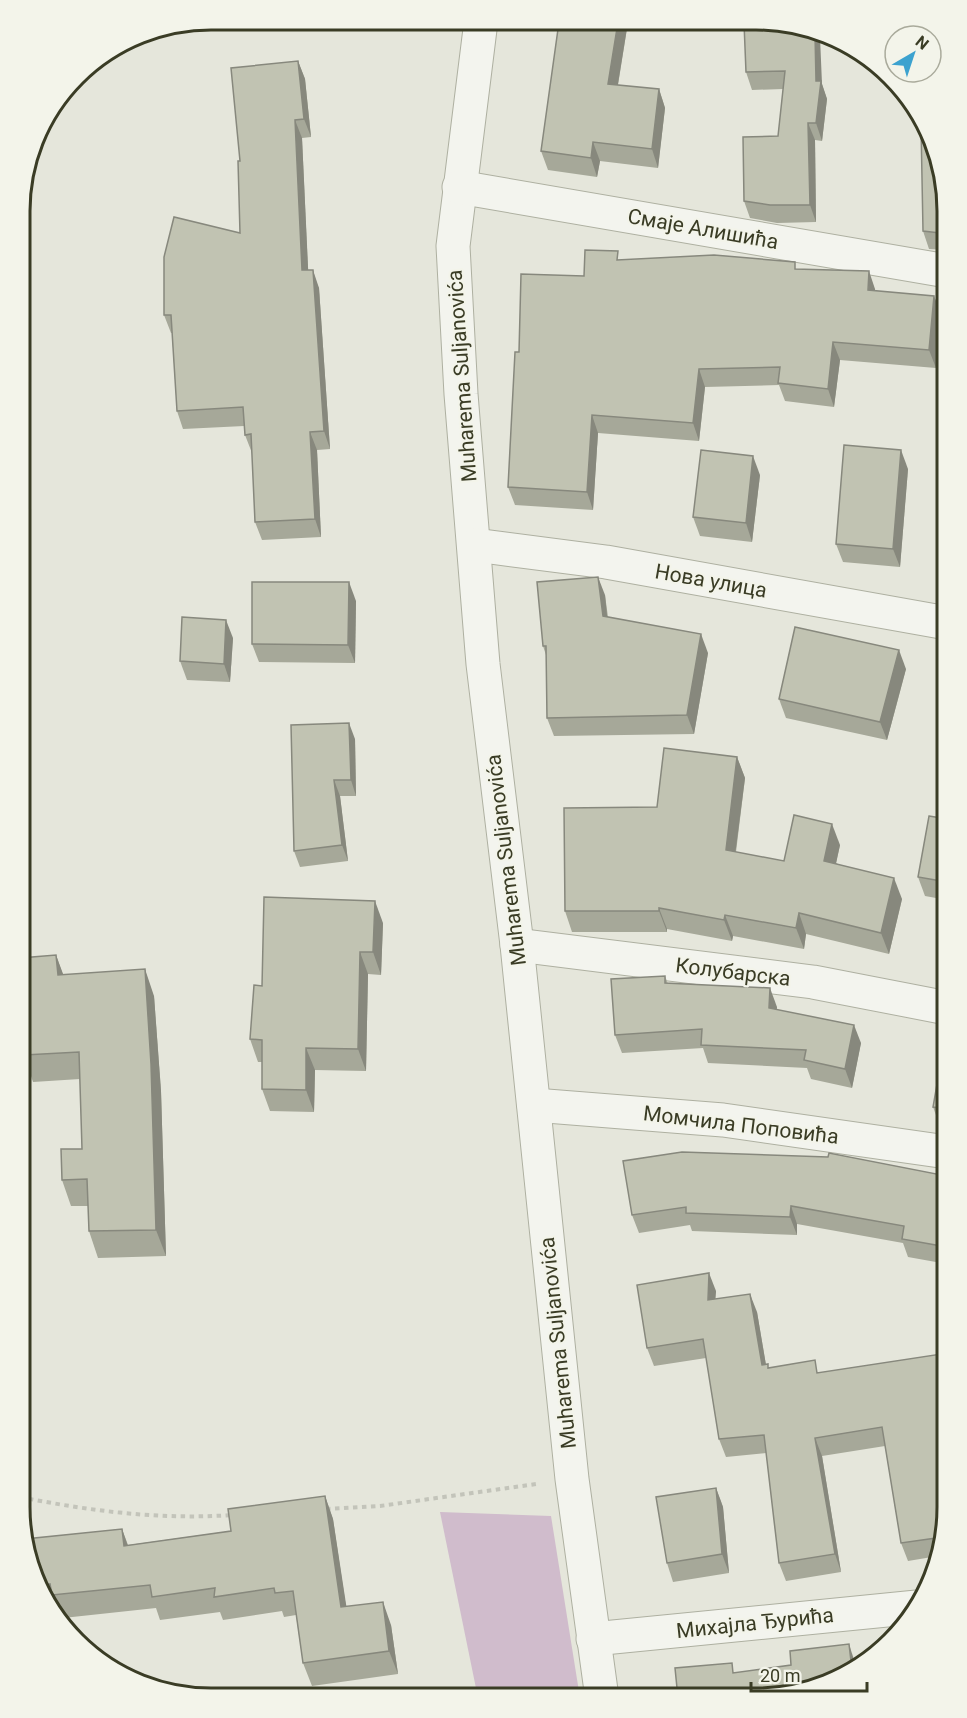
<svg xmlns="http://www.w3.org/2000/svg" width="967" height="1718" viewBox="0 0 967 1718" font-family="Roboto,sans-serif">
	<rect width="100%" height="100%" fill="#e5e6db"/>
	<polygon fill="#d0bccc" points="440,1512 551,1516 580,1698 478,1698"/>
	<g fill="none" stroke-linecap="round" stroke-linejoin="round">
		<defs>
			<g id="minor">
				<polyline points="481,21 453,246 461,394 483,664 517,945 572,1479 602,1698"/>
				<polyline points="459,187 947,271"/>
				<polyline points="475,545 606,562 947,623"/>
				<polyline points="517,945 813,982 947,1008"/>
				<polyline points="534,1105 723,1120 947,1152"/>
				<polyline points="593,1639 917,1607"/>
			</g>
		</defs>
		<use href="#minor" stroke="#aeb0a1" stroke-width="35"/>
		<g stroke="#c3c4ba" stroke-width="4" stroke-dasharray="4.5 4.5" stroke-linecap="butt">
			<path d="M20,1497c70,14 140,23 212,18"/>
			<polyline points="326,1509 380,1506 536,1484"/>
		</g>
		<use href="#minor" stroke="#f3f4ee" stroke-width="33"/>
	</g>
	<g fill="#a6a899">
		<polygon points="559,22 628,22 618,85 659,89 665,108 658,168 600,161 597,177 548,170 541,151"/>
		<polygon points="744,23 822,84 827,99 822,141 815,140 816,222 777,223 750,218 744,201 778,136 783,89 752,90 746,72"/>
		<polygon points="298,61 305,79 311,137 302,138 308,270 319,288 330,449 317,450 321,537 262,540 255,522 252,453 245,435 244,426 183,429 177,411 172,333 171,333 164,315 240,233 240,161"/>
		<polygon points="948,211 947,243 946,250 929,249 923,231"/>
		<polygon points="621,260 798,269 875,289 875,291 934,296 941,314 936,368 840,360 834,407 785,401 779,385 705,387 699,441 598,433 593,510 515,505 508,487 519,352 584,276"/>
		<polygon points="908,469 900,567 843,562 836,544"/>
		<polygon points="760,475 752,542 700,536 693,517"/>
		<polygon points="605,595 608,617 708,653 694,734 554,736 547,718 546,655 543,646"/>
		<polygon points="356,601 355,663 259,662 252,644"/>
		<polygon points="233,638 230,682 187,680 180,661"/>
		<polygon points="906,669 887,740 786,718 779,699"/>
		<polygon points="355,739 356,796 340,796 348,861 300,867 294,851"/>
		<polygon points="737,757 745,778 736,852 784,861 840,845 836,863 902,899 889,954 806,934 804,949 733,936 732,941 667,929 667,932 572,932 565,911 657,807"/>
		<polygon points="947,819 947,900 925,896 918,877"/>
		<polygon points="383,923 381,975 368,974 366,1071 315,1070 314,1112 270,1111 262,1089 262,1062 258,1062 250,1039 262,986"/>
		<polygon points="56,955 63,975 154,996 161,1091 166,1256 98,1258 89,1231 88,1206 71,1206 62,1180 82,1149 80,1079 33,1082 24,1055"/>
		<polygon points="665,976 668,984 777,1007 776,1009 861,1043 852,1088 811,1079 807,1068 708,1063 703,1048 622,1053 615,1035"/>
		<polygon points="947,1033 947,1127 940,1126 933,1107"/>
		<polygon points="623,1161 947,1176 947,1264 908,1257 903,1243 797,1224 797,1235 692,1231 690,1225 639,1233 632,1215"/>
		<polygon points="716,1291 715,1299 757,1312 766,1365 769,1368 820,1373 942,1354 947,1520 938,1556 908,1561 901,1543 885,1446 822,1456 841,1572 786,1581 779,1563 766,1453 726,1457 719,1439 706,1358 654,1366 647,1348"/>
		<polygon points="716,1488 723,1507 729,1573 673,1582 667,1563"/>
		<polygon points="325,1496 333,1519 346,1607 391,1625 398,1674 312,1686 303,1663 296,1615 284,1617 282,1611 223,1620 220,1612 160,1620 156,1608 63,1618 30,1569 27,1539 122,1529 128,1545 231,1531"/>
	</g>
	<g fill="#87887d">
		<polygon points="618,22 628,22 615,102 608,84"/>
		<polygon points="815,34 820,37 822,84 827,99 822,141 816,123"/>
		<polygon points="298,61 305,79 311,137 304,119"/>
		<polygon points="659,89 665,108 658,168 652,149"/>
		<polygon points="295,120 302,138 309,288 302,270"/>
		<polygon points="808,123 815,140 816,222 810,205"/>
		<polygon points="593,142 600,161 597,177 591,158"/>
		<polygon points="941,225 947,243 946,250 940,233"/>
		<polygon points="313,270 319,288 330,449 324,431"/>
		<polygon points="869,271 875,289 875,308 868,290"/>
		<polygon points="934,296 941,314 936,368 929,350"/>
		<polygon points="833,342 840,360 834,407 828,389"/>
		<polygon points="699,369 705,387 699,441 693,423"/>
		<polygon points="592,415 598,433 593,510 587,492"/>
		<polygon points="310,432 317,450 321,537 315,519"/>
		<polygon points="901,450 908,469 900,567 893,549"/>
		<polygon points="753,456 760,475 752,542 746,523"/>
		<polygon points="598,577 605,595 609,635 603,616"/>
		<polygon points="349,582 356,601 355,663 348,645"/>
		<polygon points="226,620 233,638 230,682 224,664"/>
		<polygon points="701,634 708,653 694,734 687,715"/>
		<polygon points="899,650 906,669 887,740 880,722"/>
		<polygon points="349,723 355,739 356,796 351,780"/>
		<polygon points="737,757 745,778 733,871 726,850"/>
		<polygon points="334,780 340,796 348,861 342,845"/>
		<polygon points="832,824 840,845 832,882 824,861"/>
		<polygon points="894,878 902,899 889,954 881,933"/>
		<polygon points="375,901 383,923 381,975 373,952"/>
		<polygon points="659,908 667,929 667,932 659,911"/>
		<polygon points="799,913 806,934 804,949 796,928"/>
		<polygon points="725,915 733,936 732,941 724,920"/>
		<polygon points="360,952 368,974 366,1071 358,1049"/>
		<polygon points="56,955 66,982 58,975"/>
		<polygon points="145,969 154,996 161,1091 166,1256 156,1230"/>
		<polygon points="770,988 777,1007 776,1026 769,1008"/>
		<polygon points="854,1025 861,1043 852,1088 845,1069"/>
		<polygon points="306,1048 315,1070 314,1112 306,1090"/>
		<polygon points="791,1206 797,1224 797,1235 790,1217"/>
		<polygon points="709,1273 716,1291 714,1318 708,1300"/>
		<polygon points="750,1294 757,1312 769,1383 762,1365"/>
		<polygon points="815,1438 822,1456 841,1572 835,1554"/>
		<polygon points="716,1488 723,1507 729,1573 722,1554"/>
		<polygon points="325,1496 333,1519 350,1630 341,1607"/>
		<polygon points="122,1529 130,1552 124,1546"/>
		<polygon points="383,1602 391,1625 398,1674 389,1651"/>
		<polygon points="849,1644 855,1663 856,1668 852,1670"/>
	</g>
	<g fill="#c1c3b2" stroke="#87887d" stroke-width="1.5">
		<polygon points="559,22 618,22 608,84 659,89 652,149 593,142 591,158 541,151"/>
		<polygon points="744,23 793,23 815,34 816,81 821,81 816,123 808,123 810,205 770,205 744,201 743,137 778,136 785,71 746,72"/>
		<polygon points="298,61 304,119 295,120 302,270 313,270 324,431 310,432 315,519 255,522 251,434 245,435 243,407 177,411 171,315 164,315 164,257 174,217 240,233 238,161 240,161 231,68"/>
		<polygon points="921,125 937,149 948,211 947,225 941,225 940,233 923,231"/>
		<polygon points="585,250 618,251 617,260 714,255 795,262 795,269 869,271 868,290 934,296 929,350 833,342 828,389 778,383 780,367 699,369 693,423 592,415 587,492 508,487 515,352 519,352 521,274 584,276"/>
		<polygon points="844,445 901,450 893,549 836,544"/>
		<polygon points="701,450 753,456 746,523 693,517"/>
		<polygon points="598,577 603,616 701,634 687,715 547,718 546,646 543,646 537,582"/>
		<polygon points="252,582 349,582 348,645 252,644"/>
		<polygon points="182,617 226,620 224,664 180,661"/>
		<polygon points="795,627 899,650 880,722 779,699"/>
		<polygon points="349,723 351,780 334,780 342,845 294,851 291,725"/>
		<polygon points="664,748 737,757 726,850 784,861 794,815 832,824 824,861 894,878 881,933 799,913 796,928 725,915 724,920 659,908 659,911 565,911 564,808 657,807"/>
		<polygon points="929,816 947,819 947,882 918,877"/>
		<polygon points="264,897 375,901 373,952 360,952 358,1049 306,1048 306,1090 262,1089 262,1040 250,1039 254,985 262,986"/>
		<polygon points="56,955 58,975 145,969 151,1064 156,1230 89,1231 87,1179 62,1180 61,1149 82,1149 79,1052 24,1055 20,1004 20,958"/>
		<polygon points="665,976 665,983 770,988 769,1008 854,1025 845,1069 804,1060 806,1050 701,1045 702,1029 615,1035 611,979"/>
		<polygon points="946,1033 947,1033 947,1109 933,1107"/>
		<polygon points="682,1152 828,1157 829,1153 947,1176 947,1247 902,1239 904,1226 791,1206 790,1217 686,1213 686,1207 632,1215 623,1161"/>
		<polygon points="709,1273 708,1300 750,1294 762,1365 768,1364 768,1368 815,1360 817,1373 942,1354 941,1349 947,1346 947,1520 943,1537 901,1543 882,1427 815,1438 835,1554 779,1563 764,1435 719,1439 703,1339 647,1348 637,1285"/>
		<polygon points="716,1488 722,1554 667,1563 656,1497"/>
		<polygon points="325,1496 341,1607 383,1602 389,1651 303,1663 293,1591 275,1593 274,1588 214,1597 215,1588 152,1597 150,1585 52,1595 50,1584 42,1586 30,1569 25,1539 122,1529 124,1546 231,1531 228,1509"/>
		<polygon points="849,1644 852,1670 818,1688 756,1698 678,1698 675,1668 732,1663 733,1673 791,1665 790,1651"/>
	</g>
	<g text-anchor="middle" dominant-baseline="central" stroke-width="4.5" stroke-linejoin="round" paint-order="stroke">
		<g font-size="21" fill="#3a3c25" stroke="#f3f4ea">
			<text transform="translate(703 229) rotate(10)">Смаје Алишића</text>
			<text transform="translate(462 376) rotate(-94)">Muharema Suljanovića</text>
			<text transform="translate(711 581) rotate(10)">Нова улица</text>
			<text transform="translate(506 860) rotate(-97)">Muharema Suljanovića</text>
			<text transform="translate(733 972) rotate(7)">Колубарска</text>
			<text transform="translate(741 1125) rotate(7)">Момчила Поповића</text>
			<text transform="translate(558 1343) rotate(-96)">Muharema Suljanovića</text>
			<text transform="translate(755 1623) rotate(-6)">Михајла Ђурића</text>
		</g>
	</g>
	<path d="M0 0H967V1718H0ZM211 30H756A181 181 0 0 1 937 211V1507A181 181 0 0 1 756 1688H211A181 181 0 0 1 30 1507V211A181 181 0 0 1 211 30Z" fill="#f3f4ea" fill-rule="evenodd"/>
	<path fill="none" stroke="#3a3c25" stroke-width="3" d="M211 30H756A181 181 0 0 1 937 211V1507A181 181 0 0 1 756 1688H211A181 181 0 0 1 30 1507V211A181 181 0 0 1 211 30Z"/>
	<g transform="translate(913 54) rotate(39)"><circle r="28" fill="#f3f4ea" stroke="#a9aa9b" stroke-width="1.5"/>
	<path d="M0-4.5L10 22L0 15L-10 22Z" fill="#3ca2cf"/>
	<text y="-9" font-size="16" font-weight="bold" text-anchor="middle" fill="#3a3c25">N</text>
	</g>
	<path d="M751 1682v9h116v-9" fill="none" stroke="#3a3c25" stroke-width="3"/>
	<text x="760" y="1682" font-size="18" fill="#3a3c25" stroke="#f3f4ea" stroke-width="4.5" paint-order="stroke">20 m</text>
</svg>
